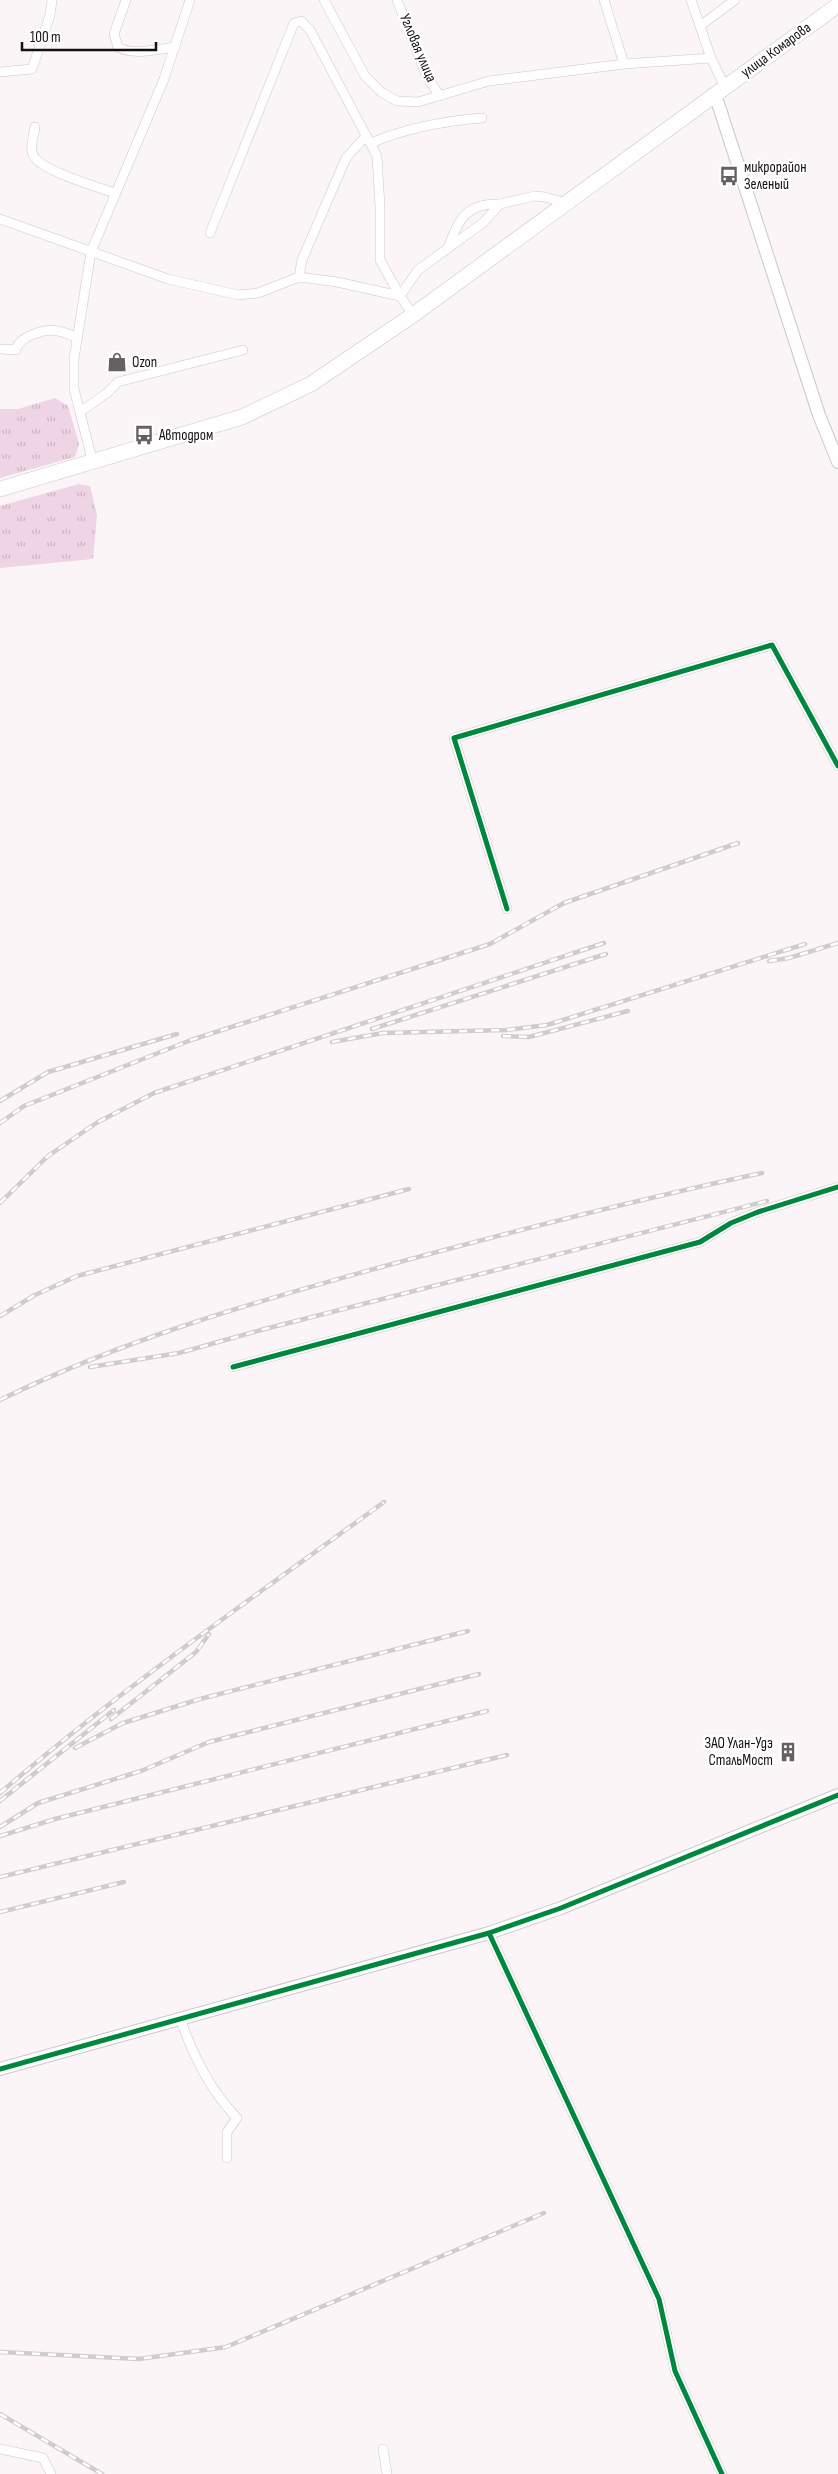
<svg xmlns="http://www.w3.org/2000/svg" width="838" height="2474" viewBox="0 0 838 2474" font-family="'Sofia Sans Condensed',sans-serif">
	<defs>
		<pattern id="grass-tufts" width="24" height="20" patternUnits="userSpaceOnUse" patternTransform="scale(1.25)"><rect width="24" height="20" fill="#eed4e4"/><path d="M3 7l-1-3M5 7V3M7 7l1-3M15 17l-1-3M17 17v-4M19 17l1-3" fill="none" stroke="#cbb5c3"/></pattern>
	</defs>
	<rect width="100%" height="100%" fill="#fbf5f8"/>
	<g fill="url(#grass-tufts)">
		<polygon points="55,398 68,406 79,444 75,457 0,478 0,409 18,409"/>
		<polygon points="79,484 90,486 97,515 93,559 0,568 0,506"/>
	</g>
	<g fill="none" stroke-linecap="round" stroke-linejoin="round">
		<defs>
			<g id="street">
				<path d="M126,0l-12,34 4,13c15,9 41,2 57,0"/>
				<polyline points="324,0 365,76 381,92 397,101 418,102 489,81 624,64 711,58 725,87"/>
				<polyline points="397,0 427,77 440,96"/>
				<polyline points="604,0 624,64"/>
				<polyline points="691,0 711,58"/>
				<polyline points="700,26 735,0"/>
				<polyline points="0,72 32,69 50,15 52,0"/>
				<path d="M35,127c-1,9 -7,23 0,31 11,14 62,29 80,35"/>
				<path d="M371,143c35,-15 74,-22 111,-25"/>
				<polyline points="0,219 168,279 238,295 258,293 299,277 337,282 400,296 413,315"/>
				<polyline points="210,233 294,23 301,21 310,30 377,156 380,207 380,260 400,296"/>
				<path d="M448,248c11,-29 18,-45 52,-44"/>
				<polyline points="299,277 302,260 346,158 366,136"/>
				<polyline points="400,296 418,270 484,222 500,204 535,196 545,197 566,203"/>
				<path d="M0,349l16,1c2,-13 29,-22 42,-19 6,1 13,4 19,7"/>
				<polyline points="80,412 107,393 118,382 243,350"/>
				<polyline points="93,463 74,389 74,359 91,252 164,79 190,0"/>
				<polyline points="507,909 454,738 772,645 838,766"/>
				<polyline points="233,1367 700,1242 731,1223 758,1212 838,1187"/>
				<polyline points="489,1933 659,2299 675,2371 722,2474"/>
				<path d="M181,2021c13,36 29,69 56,97l-10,14v26"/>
				<polyline points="0,2449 43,2458 51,2474"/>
				<polyline points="383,2449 387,2474"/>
			</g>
			<g id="secondary">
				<polyline points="715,94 819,415 838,462"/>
				<polyline points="0,2069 489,1933 561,1908 838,1795"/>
			</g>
			<polyline id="primary" points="0,489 242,417 311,384 413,315 838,5"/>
		</defs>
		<use href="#street" stroke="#ccc7ca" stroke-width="10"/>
		<use href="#secondary" stroke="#ccc7ca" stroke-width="14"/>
		<use href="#primary" stroke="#ccc7ca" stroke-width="16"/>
		<use href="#street" stroke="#fefefe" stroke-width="9"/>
		<use href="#secondary" stroke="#fefefe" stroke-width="12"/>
		<use href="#primary" stroke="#fefefe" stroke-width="15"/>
		<defs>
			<g id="rail">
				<polyline points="769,961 789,958 838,943"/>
				<polyline points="372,1029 606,954"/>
				<polyline points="503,1036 529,1037 628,1011"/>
				<polyline points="332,1042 383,1033 506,1030 547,1025 805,944"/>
				<polyline points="0,1101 48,1072 177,1034"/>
				<polyline points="0,1123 24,1106 191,1040 490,944 564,903 738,843"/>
				<polyline points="0,1203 48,1156 98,1122 154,1093 604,943"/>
				<polyline points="0,1316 35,1295 77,1276 409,1189"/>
				<polyline points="90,1367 179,1353 261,1330 767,1201"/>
				<path d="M0,1400c122,-60 254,-98 385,-134 125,-34 250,-66 377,-93"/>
				<polyline points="111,1719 196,1652 209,1634"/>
				<polyline points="75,1748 123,1723 200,1699 468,1631"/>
				<path d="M0,1793c122,-105 254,-196 384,-291"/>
				<polyline points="0,1801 114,1710"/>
				<polyline points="0,1827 38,1803 141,1771 209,1742 479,1674"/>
				<polyline points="0,1836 55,1819 487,1711"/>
				<polyline points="0,1877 507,1755"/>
				<polyline points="0,1912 124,1882"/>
				<polyline points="0,2352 139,2359 226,2347 544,2213"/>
				<polyline points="0,2414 102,2474"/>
			</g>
		</defs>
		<use href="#rail" stroke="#cecccd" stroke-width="4.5"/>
		<use href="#rail" stroke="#fff" stroke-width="2.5" stroke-dasharray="8" stroke-linecap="butt"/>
		<defs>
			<g id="cycleway">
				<polyline points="507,909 454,738 772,645 838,766"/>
				<polyline points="233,1367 700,1242 731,1223 758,1212 838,1187"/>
				<polyline points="489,1933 659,2299 675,2371 722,2474"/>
				<polyline points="0,2069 489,1933 561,1908 838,1795"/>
			</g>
		</defs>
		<use href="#cycleway" stroke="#fff" stroke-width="8"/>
		<use href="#cycleway" stroke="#00873e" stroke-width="5"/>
	</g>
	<defs>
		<symbol id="bus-bare" viewBox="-9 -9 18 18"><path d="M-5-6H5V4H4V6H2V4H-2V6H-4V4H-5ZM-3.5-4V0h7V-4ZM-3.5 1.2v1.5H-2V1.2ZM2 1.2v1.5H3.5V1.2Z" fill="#666063" stroke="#fff" stroke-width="2.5" paint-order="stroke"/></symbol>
		<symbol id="shop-bare" viewBox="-9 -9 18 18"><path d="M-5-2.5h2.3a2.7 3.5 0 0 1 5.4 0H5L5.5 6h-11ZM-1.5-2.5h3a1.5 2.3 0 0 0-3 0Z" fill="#666063" stroke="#fff" stroke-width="2.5" paint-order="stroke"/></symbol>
		<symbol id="building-bare" viewBox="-9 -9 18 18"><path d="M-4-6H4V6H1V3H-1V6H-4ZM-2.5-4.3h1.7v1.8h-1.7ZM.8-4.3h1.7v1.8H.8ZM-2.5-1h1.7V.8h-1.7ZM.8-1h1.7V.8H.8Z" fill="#666063" stroke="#fff" stroke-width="2.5" paint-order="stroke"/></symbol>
	</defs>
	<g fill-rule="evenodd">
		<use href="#bus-bare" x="715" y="162" width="28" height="28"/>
		<use href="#shop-bare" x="103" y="348" width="28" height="28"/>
		<use href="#bus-bare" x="130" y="421" width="28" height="28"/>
		<use href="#building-bare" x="774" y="1738" width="28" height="28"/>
	</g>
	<g text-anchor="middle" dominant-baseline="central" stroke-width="4.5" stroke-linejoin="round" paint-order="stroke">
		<g font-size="15" fill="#151013" stroke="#fff">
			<text transform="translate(418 48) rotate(67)">Угловая улица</text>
			<text transform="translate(776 50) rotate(-36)">улица Комарова</text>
		</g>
		<g font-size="15" fill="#151013" stroke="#fff" text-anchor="start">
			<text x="744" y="167">микрорайон<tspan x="744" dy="17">Зеленый</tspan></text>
			<text x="132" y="362">Ozon</text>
			<text x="159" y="435">Автодром</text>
			<text x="773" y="1743" text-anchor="end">ЗАО Улан-Удэ<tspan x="773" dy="17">СтальМост</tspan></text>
		</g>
	</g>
	<path d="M22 42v8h134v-8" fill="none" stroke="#151013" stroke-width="2.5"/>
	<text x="30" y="42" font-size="15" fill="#151013" stroke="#ffffff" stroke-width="4" paint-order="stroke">100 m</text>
</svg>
